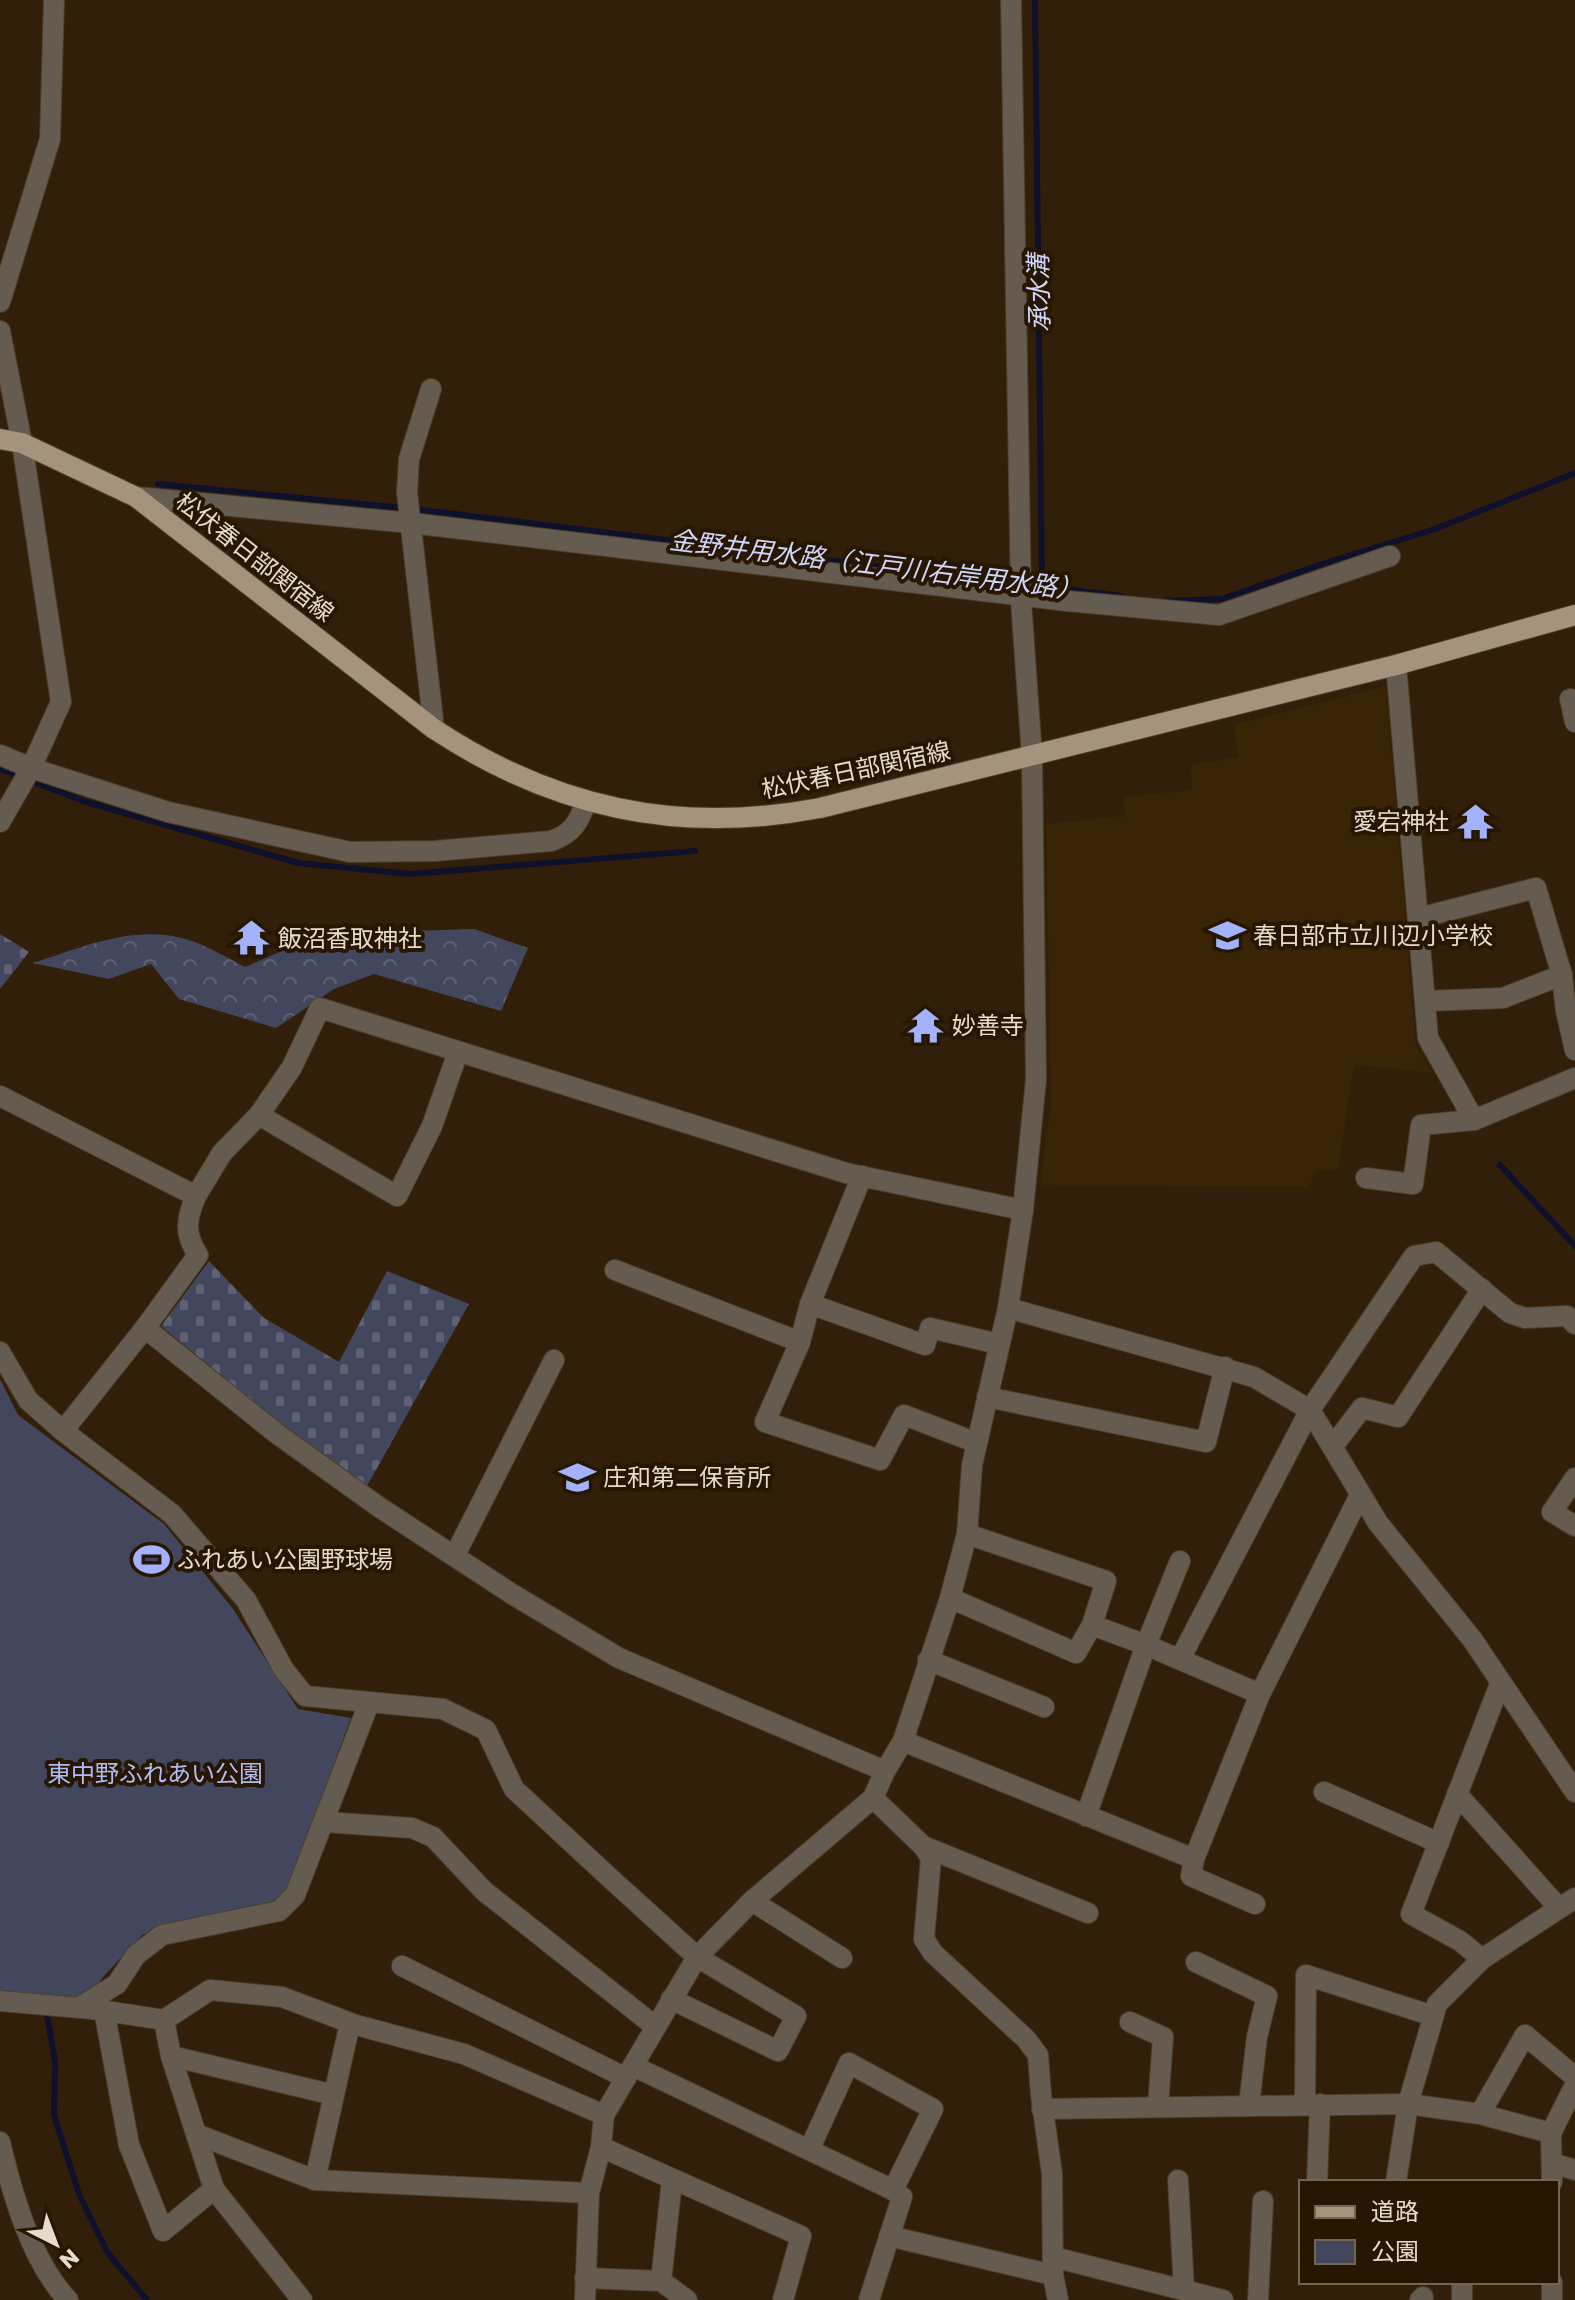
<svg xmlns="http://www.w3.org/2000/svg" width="1575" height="2300" viewBox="0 0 1575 2300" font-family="Poppins,'Noto Sans JP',sans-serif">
	<defs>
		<pattern id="forest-crowns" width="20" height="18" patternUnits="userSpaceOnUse" patternTransform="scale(2)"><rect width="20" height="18" fill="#43475d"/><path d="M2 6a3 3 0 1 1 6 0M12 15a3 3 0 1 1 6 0" fill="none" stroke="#5e6173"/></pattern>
		<pattern id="cemetery-stones" width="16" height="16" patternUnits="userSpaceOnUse" patternTransform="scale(2)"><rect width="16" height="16" fill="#43475d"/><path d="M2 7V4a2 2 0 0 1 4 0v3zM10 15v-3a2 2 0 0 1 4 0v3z" fill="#5e6173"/></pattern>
	</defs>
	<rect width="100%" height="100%" fill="#321f09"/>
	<polygon fill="#3a2406" points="1386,686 1416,1047 1433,1073 1354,1065 1338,1170 1317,1169 1309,1187 1040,1185 1051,1104 1046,824 1125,816 1124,797 1192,790 1190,765 1238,757 1234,725"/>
	<polygon fill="#43475d" points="0,1379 18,1415 164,1524 233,1609 298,1709 351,1718 279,1911 143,1934 104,1976 80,2007 0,1993"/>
	<path fill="url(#forest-crowns)" d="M474,929l54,19 -27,63 -127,-37 -40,15 -58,39 -97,-29 -28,-35 -42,15 -76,-16c50,-16 103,-40 156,-23 19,6 38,18 56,27l53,-23 85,-12z"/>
	<g fill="url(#cemetery-stones)">
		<polygon points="0,934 29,952 0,989"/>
		<polygon points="209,1261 264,1318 339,1362 387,1271 469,1304 367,1486 280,1424 161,1326"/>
	</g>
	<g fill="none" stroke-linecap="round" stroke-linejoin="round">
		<g stroke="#0e112b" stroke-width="6">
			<polyline points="1035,0 1042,587"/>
			<polyline points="158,484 403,508"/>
			<polyline points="414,509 1122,596"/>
			<polyline points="1165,601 1222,599 1322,564 1435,529 1575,473"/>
			<polyline points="0,769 86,802 298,863 410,874 695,851"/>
			<polyline points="1500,1165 1575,1246"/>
			<polyline points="47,2014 55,2062 54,2115 79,2194 107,2252 147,2300"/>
		</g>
		<defs>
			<g id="minor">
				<polyline points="0,302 50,139 54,0"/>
				<polyline points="0,331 22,443 61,702 31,768 0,822"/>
				<polyline points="431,389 409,459 407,492 434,729"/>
				<polyline points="136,497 411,523 1067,601 1219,615 1390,556"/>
				<polyline points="1396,665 1428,1038 1474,1120 1575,1078"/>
				<polyline points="1570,699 1575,722"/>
				<path d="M0,755l31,13 137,44 182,40 85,-1 116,-10c21,-7 28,-19 35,-39"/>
				<polyline points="1419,918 1536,888 1562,975 1566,1011 1575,1050"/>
				<polyline points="1426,1001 1503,998 1562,975"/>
				<path d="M0,1096l196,100c-10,23 -12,38 2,59l-53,73 -82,103"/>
				<polyline points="259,1115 397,1196 432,1126 458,1052"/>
				<polyline points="1366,1178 1413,1184 1421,1125 1474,1120"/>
				<polyline points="196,1196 222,1153 259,1115 292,1067 320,1008 846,1173 1023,1210"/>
				<polyline points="615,1270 800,1342 810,1304 862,1176"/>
				<polyline points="810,1304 925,1345 930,1328 999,1344"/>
				<polyline points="1008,1308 1254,1377 1310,1410 1378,1523 1472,1639 1575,1792"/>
				<polyline points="145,1328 276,1433 379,1507 512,1594 619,1658 885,1771"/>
				<polyline points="800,1342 765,1422 880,1460 904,1415 977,1443"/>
				<polyline points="0,1352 28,1400 63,1431 172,1514 246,1600 284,1670 305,1696 443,1709 486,1730 514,1789 610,1878 697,1957 796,2016 778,2051 671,1999"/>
				<polyline points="987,1397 1206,1442 1225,1367"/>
				<polyline points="1333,1446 1362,1408 1398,1417 1482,1289"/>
				<polyline points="1575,1478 1552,1512 1575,1526"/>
				<polyline points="967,1534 1106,1581 1092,1625"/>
				<polyline points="455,1555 554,1360"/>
				<polyline points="950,1598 1076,1653 1092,1625 1146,1645 1260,1694"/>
				<polyline points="1180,1659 1310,1410 1414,1256 1436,1252 1510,1313 1525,1318 1567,1316 1575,1324"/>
				<polyline points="928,1660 1044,1707"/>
				<polyline points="903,1741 1194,1859"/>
				<polyline points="1324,1792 1439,1843"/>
				<polyline points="1457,1794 1559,1908"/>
				<polyline points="873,1798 923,1846 931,1858 924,1939 933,1953 1026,2039 1038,2055 1041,2095 1052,2174 1053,2275 1058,2300"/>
				<polyline points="1086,1816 1146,1645 1180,1561"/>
				<polyline points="325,1822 412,1828 433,1837 484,1891 656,2027"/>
				<polyline points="923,1846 1088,1913"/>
				<polyline points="752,1901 842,1958"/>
				<polyline points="1255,1904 1191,1876 1194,1859 1260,1694 1360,1495"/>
				<polyline points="1482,1959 1460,1941 1411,1914 1500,1684"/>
				<polyline points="1196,1962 1267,1996 1257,2037 1249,2105"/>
				<polyline points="402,1966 626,2078"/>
				<polyline points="0,2001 93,2009 164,2020 210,1990 282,1997 356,2025 464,2054 604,2115"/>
				<polyline points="80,2007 117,1984 136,1955 162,1935 279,1911 295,1895 369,1703"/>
				<polyline points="104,2010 129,2145 163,2231 214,2189 196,2134"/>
				<polyline points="164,2020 171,2056 334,2095"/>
				<polyline points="1130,2022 1163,2037 1158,2107"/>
				<polyline points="171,2056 196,2134 315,2180 589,2193"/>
				<polyline points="633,2066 893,2190 902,2197 869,2300"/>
				<polyline points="1305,2104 1306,1975 1433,2016"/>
				<polyline points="1042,2109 1408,2104 1480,2114 1551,2133"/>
				<polyline points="1480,2114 1525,2035 1575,2077"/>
				<path d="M0,2142c12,51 31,119 68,158"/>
				<polyline points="601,2147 801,2236 783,2300"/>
				<polyline points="809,2150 849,2063 933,2109 893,2190"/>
				<polyline points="1552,2163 1575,2170"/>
				<polyline points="315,2180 350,2023"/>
				<polyline points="1178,2180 1184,2290"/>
				<polyline points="1317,2182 1320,2104"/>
				<polyline points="1396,2182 1408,2104 1437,2004 1482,1959 1575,1898"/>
				<polyline points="1552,2182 1551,2133 1575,2085"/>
				<polyline points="214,2189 302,2300"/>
				<polyline points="889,2236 1053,2275"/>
				<polyline points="1053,2257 1223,2300"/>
				<polyline points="585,2278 661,2281 687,2300"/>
				<polyline points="661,2281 672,2180"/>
				<polyline points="1552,2282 1552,2300"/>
				<polyline points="585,2300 589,2193 601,2147 604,2115 697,1957 752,1901 873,1798 885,1771 903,1741 950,1598 967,1534 972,1465 1008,1308 1023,1210 1036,1079 1032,756 1021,601 1011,0"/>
				<polyline points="1258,2300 1263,2201"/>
				<polyline points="1420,2300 1423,2297"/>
				<polyline points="1462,2300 1462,2282"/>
			</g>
			<path id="major" d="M0,439l22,4 114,54 298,232c120,79 244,106 386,79l576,-143 179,-50"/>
		</defs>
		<use href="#minor" stroke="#4f3d28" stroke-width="22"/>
		<use href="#major" stroke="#4f3d28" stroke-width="22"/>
		<use href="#minor" stroke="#655c51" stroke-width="20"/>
		<use href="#major" stroke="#a6937e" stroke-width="20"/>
	</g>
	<defs>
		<symbol id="temple-bare" viewBox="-9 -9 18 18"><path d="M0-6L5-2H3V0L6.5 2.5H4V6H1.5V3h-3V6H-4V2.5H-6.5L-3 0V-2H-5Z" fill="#a3b2fd" stroke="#271602" stroke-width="2.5" paint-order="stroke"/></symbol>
		<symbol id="school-bare" viewBox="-9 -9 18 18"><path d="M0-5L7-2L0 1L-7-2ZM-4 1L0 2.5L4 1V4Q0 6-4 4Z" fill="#a3b2fd" stroke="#271602" stroke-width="2.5" paint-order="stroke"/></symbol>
		<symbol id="stadium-bare" viewBox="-9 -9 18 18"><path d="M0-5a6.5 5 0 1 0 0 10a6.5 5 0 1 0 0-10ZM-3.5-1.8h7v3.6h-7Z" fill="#a3b2fd" stroke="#271602" stroke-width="2.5" paint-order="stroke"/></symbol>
	</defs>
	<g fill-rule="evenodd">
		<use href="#temple-bare" x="1450" y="796" width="51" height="51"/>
		<use href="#school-bare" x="1202" y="910" width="51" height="51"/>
		<use href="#temple-bare" x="226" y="912" width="51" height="51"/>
		<use href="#temple-bare" x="900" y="1000" width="51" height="51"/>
		<use href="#school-bare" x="552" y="1452" width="51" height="51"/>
		<use href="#stadium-bare" x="126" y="1534" width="51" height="51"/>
	</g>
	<g text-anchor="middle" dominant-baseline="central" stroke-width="8" stroke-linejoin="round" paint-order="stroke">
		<g font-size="24" fill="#e7dbcd" stroke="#271602">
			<text transform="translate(255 557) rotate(38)">松伏春日部関宿線</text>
			<text transform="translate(856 770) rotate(-12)">松伏春日部関宿線</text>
		</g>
		<g font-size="24" fill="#e7dbcd" stroke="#271602" text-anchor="start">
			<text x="1449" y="821" text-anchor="end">愛宕神社</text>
			<text x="1253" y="935">春日部市立川辺小学校</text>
			<text x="278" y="938">飯沼香取神社</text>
			<text x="952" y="1025">妙善寺</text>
			<text x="603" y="1477">庄和第二保育所</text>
			<text x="177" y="1559">ふれあい公園野球場</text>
		</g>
		<g font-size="24" fill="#afbcf4" stroke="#271602">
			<text x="155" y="1773">東中野ふれあい公園</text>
		</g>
		<g font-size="26" font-style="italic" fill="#ced6f9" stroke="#271602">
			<text transform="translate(1039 293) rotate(-91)">承水溝</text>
			<text transform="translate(876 565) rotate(7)">金野井用水路（江戸川右岸用水路）</text>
		</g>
	</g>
	<rect x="1299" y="2180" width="260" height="104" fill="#271602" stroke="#746553" stroke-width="2"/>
	<rect x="1315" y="2206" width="40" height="12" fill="#a6937e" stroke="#746553" stroke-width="2"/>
	<text x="1371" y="2220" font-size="24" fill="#e7dbcd">道路</text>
	<rect x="1315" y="2240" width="40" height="24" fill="#43475d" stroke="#746553" stroke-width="2"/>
	<text x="1371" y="2260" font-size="24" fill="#e7dbcd">公園</text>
	<g transform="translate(56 2244) rotate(138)" stroke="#271602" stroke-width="6" paint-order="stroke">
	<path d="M0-6L14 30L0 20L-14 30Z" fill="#e7dbcd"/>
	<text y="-12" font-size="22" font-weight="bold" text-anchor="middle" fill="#e7dbcd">N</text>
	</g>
</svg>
